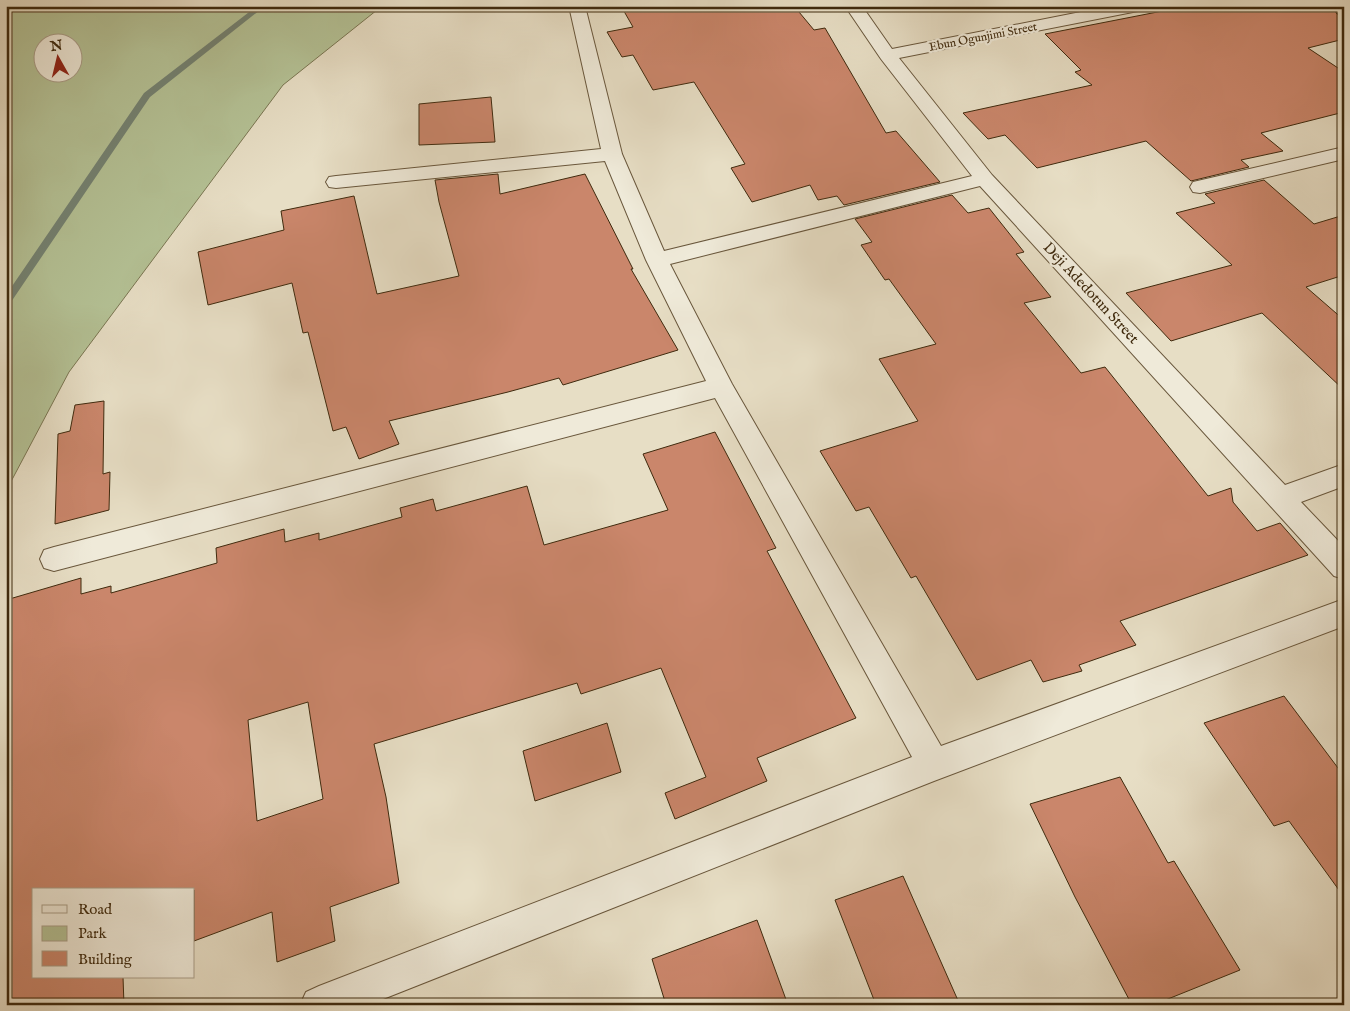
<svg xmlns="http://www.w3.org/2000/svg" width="1350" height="1011" viewBox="0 0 1350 1011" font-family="'IM FELL English',serif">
	<rect width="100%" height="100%" fill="#e7dec5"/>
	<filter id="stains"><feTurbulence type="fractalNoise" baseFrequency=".004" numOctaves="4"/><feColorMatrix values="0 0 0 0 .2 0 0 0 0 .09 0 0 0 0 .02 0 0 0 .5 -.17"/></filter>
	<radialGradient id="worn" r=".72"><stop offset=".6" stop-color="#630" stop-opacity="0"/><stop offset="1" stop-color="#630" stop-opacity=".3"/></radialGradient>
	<path fill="#b4c195" stroke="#7a7652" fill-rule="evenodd" d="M6,6h376l-99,79 -214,287 -63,119zM42,42h30v30h-30z"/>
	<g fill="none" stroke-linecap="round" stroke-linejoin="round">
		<polygon fill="#748272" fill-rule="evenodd" points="257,6 265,6 150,97 9,305 6,306 6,295 144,93"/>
	</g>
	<g fill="#ca866b" stroke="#3f2a0e" fill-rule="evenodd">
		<polygon points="621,6 794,6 814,30 825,28 886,133 896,131 940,182 844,205 837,196 818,200 810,185 752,202 731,168 745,164 694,82 653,90 633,55 622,57 607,32 633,27"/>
		<polygon points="1188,6 1330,6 1337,14 1343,16 1344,39 1308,48 1344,72 1344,112 1261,133 1283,151 1241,160 1249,167 1191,181 1146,141 1037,168 1005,135 988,139 963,113 1092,85 1075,72 1081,70 1045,34"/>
		<polygon points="491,97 495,142 419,145 419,104"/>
		<polygon points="498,174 500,194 585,174 633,269 631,269 678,350 563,385 559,378 508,392 389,421 399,444 359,459 346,427 333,431 308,332 303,333 292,283 208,305 198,252 284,230 281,211 354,196 377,294 459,276 439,202 435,180"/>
		<polygon points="1264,180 1314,224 1344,215 1344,275 1306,287 1344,320 1344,390 1262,313 1171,341 1126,293 1232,265 1176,213 1215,203 1205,194"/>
		<polygon points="952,195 968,213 989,208 1024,252 1016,254 1051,297 1024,303 1081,373 1105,367 1208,496 1231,488 1233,502 1257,531 1280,523 1308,555 1120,621 1136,645 1079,665 1082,671 1043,682 1031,660 977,680 916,576 911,578 869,507 856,511 820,451 918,421 879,359 936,344 889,279 885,280 861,245 872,242 855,219"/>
		<polygon points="104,401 103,474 110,472 109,510 55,524 58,434 70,431 75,405"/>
		<path d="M715,432l61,116 -9,3 89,167 -99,40 10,23 -92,38 -10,-26 41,-16 -45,-109 -80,26 -4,-11 -203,61 12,53 13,86 -69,24 5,34 -58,21 -5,-50 -78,29v-51h-160v87h89l1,28h-118v-405l75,-22v16l30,-8v7l106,-30 -1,-15 68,-19 1,13 34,-9v7l83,-23 -2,-9 33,-9 3,12 91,-25 17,59 124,-35 -25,-56zM308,702l15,97 -66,22 -9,-101z"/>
		<polygon points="1284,696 1344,776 1344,897 1289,821 1274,826 1204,723"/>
		<polygon points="607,723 621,772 535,801 523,751"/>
		<polygon points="1120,777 1168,863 1174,861 1240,970 1153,1005 1132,1005 1075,897 1030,804"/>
		<polygon points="903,876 960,1005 876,1005 835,900"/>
		<polygon points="757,920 788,1005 666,1005 652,959"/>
	</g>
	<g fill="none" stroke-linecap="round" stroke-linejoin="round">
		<defs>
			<g id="minor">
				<polygon points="569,6 585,6 622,154 664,251 972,176 881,59 845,6 862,6 892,49 1111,6 1146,6 1144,10 1138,11 899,58 992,175 1285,485 1344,464 1344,486 1301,502 1344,547 1344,579 1334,576 980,186 670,264 732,384 941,746 1344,599 1344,626 934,781 368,1005 300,1005 306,992 319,986 912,757 715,398 54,571 44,568 40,559 44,550 54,547 706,381 646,260 605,161 336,188 329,187 326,182 329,177 336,176 601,149"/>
				<polygon points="1332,6 1344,6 1344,14 1338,13"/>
				<polygon points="1344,147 1344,159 1200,193 1193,192 1190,187 1193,182"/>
			</g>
		</defs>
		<use href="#minor" stroke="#69573c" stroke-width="2"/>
		<use href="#minor" fill="#efead9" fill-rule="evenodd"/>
	</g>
	<g text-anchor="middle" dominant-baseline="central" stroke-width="4.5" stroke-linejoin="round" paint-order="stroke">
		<g font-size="12" fill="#3f2a0e" stroke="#efead9">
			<text transform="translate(983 37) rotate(-11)">Ebun Ogunjimi Street</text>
		</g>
		<g font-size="15" fill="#3f2a0e" stroke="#efead9">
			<text transform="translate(1091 293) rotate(47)">Deji Adedotun Street</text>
		</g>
	</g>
	<rect width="1350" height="1011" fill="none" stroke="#e7dec5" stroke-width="25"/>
	<rect x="8" y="8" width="1335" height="996" fill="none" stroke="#3f2a0e" stroke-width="2.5"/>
	<rect x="12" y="12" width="1325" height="986" fill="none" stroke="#3f2a0e"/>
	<rect x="32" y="888" width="162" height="90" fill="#efead9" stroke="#a99d88"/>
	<rect x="42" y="905" width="25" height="8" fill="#efead9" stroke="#a99d88"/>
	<text x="78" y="914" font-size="15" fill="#3f2a0e">Road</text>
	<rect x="42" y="926" width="25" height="15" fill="#b4c195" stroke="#a99d88"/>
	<text x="78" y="938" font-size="15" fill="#3f2a0e">Park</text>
	<rect x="42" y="951" width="25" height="15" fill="#ca866b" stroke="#a99d88"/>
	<text x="78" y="964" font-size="15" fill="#3f2a0e">Building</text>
	<g transform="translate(58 58) rotate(352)"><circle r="24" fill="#efead9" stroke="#a99d88"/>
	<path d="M0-4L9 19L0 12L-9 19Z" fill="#8f2418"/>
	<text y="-8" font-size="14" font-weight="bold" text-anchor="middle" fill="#3f2a0e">N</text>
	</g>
	<rect width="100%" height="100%" filter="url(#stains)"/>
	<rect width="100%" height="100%" fill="url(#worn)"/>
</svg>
